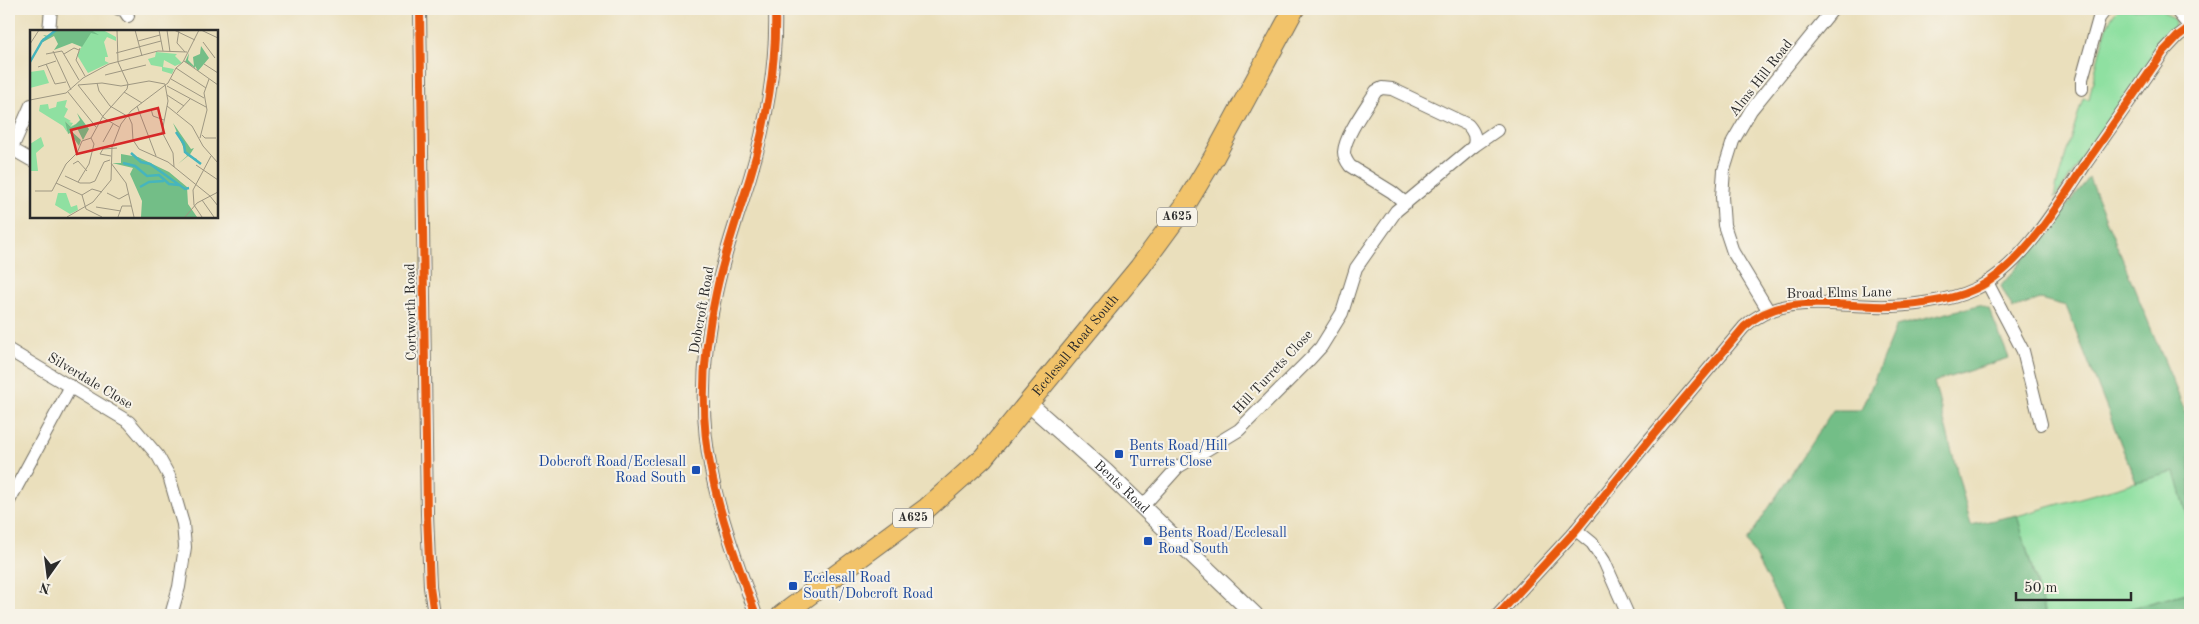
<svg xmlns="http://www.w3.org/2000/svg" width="2199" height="624" viewBox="0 0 2199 624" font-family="'Old Standard TT',serif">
	<rect width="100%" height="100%" fill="#f7f3e8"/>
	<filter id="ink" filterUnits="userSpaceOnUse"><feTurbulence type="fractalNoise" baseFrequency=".02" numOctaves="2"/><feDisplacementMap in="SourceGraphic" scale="10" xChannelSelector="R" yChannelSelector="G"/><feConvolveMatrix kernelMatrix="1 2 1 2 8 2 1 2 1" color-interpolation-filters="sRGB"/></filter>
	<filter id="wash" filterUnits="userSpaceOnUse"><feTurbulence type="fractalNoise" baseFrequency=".0096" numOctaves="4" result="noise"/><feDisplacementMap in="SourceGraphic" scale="20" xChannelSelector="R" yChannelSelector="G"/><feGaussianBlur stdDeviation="1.12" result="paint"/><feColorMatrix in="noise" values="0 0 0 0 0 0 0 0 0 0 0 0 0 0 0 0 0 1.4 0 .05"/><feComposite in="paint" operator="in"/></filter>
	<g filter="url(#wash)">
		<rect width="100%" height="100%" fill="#eadfbc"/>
		<g fill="#8fe0a1" stroke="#5d8666">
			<path d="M2118,9h43l14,11 -1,13 -120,166 2,-12 27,-89 6,1c5,-20 15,-80 29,-90z"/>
			<polygon points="2175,471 2190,525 2190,592 2107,615 2045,615 2017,516"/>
		</g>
		<g fill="#73be87" stroke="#4f7459">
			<polygon points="2089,178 2190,423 2190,525 2175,472 2136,482 2066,306 2040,299 2013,309 2001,286"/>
			<polygon points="1979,305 1989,309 2009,358 1934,382 1971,525 2017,515 2045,615 1786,615 1747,541 1833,410 1862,410 1896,326"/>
			<polygon points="2190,592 2190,615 2107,615"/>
		</g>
	</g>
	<g filter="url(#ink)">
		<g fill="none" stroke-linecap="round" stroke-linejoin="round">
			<defs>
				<g id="minor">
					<polyline points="119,9 124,10 128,16"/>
					<polyline points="420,9 427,514 430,587 434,615"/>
					<polyline points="2175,9 2190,27"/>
					<polyline points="49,31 51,9"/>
					<polyline points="2082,89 2082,79 2099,18 2106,9"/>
					<polyline points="12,149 31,160"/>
					<polyline points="9,155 31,105"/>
					<path d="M1404,202l-12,-10 -42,-26c-3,-4 -6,-9 -6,-14 1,-17 23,-46 32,-61l6,-3 10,1 76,36c6,7 8,12 6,21"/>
					<polyline points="1987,282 2023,351 2041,424"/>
					<polyline points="1768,310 1733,252 1724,225 1722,197 1724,170 1733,141 1751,110 1833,9"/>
					<polyline points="9,350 129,422 158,456 169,476 183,524 185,547 179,587 171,615"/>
					<polyline points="9,501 71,386"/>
					<polyline points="1143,506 1178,467 1239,430 1310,359 1321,347 1342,313 1356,268 1396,211 1474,146 1497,130"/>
					<polyline points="1576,530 1592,543 1604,561 1628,615"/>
					<path d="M756,615c-17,-47 -35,-95 -45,-145 -12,-58 -8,-119 5,-177 8,-39 22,-77 34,-116 16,-52 27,-114 25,-168"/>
					<path d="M1498,615l78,-85 74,-91 94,-112c36,-33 85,-22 130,-21 30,1 74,-4 101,-17 46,-21 83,-84 111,-126 26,-37 52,-74 78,-112l14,-15 12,-9"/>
				</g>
				<g id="tertiary">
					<path id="s1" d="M1028,403l78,69 149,143"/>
				</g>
				<g id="primary">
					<path id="s2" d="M782,615l145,-107 56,-50 157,-191 44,-60 30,-50 80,-148"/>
				</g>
			</defs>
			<use href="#minor" stroke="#6e6a5e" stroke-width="14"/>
			<use href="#tertiary" stroke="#6e6a5e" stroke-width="18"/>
			<use href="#primary" stroke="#6e6a5e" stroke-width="22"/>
			<use href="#minor" stroke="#fff" stroke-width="12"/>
			<use href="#tertiary" stroke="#fff" stroke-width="16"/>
			<use href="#primary" stroke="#f2c36a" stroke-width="20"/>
			<defs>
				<g id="cycleway">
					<polyline points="420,9 427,514 430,587 434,615"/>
					<path d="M756,615c-17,-47 -35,-95 -45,-145 -12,-58 -8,-119 5,-177 8,-39 22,-77 34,-116 16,-52 27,-114 25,-168"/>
					<path d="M1498,615l78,-85 74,-91 94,-112c36,-33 85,-22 130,-21 30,1 74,-4 101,-17 46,-21 83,-84 111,-126 26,-37 52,-74 78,-112l14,-15 12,-9"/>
				</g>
			</defs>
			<use href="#cycleway" stroke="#f7f3e8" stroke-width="11"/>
			<use href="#cycleway" stroke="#e8590c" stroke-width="8"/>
		</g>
	</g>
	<g fill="#1a4fb4" stroke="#f7f3e8" stroke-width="2">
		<rect x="1114" y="449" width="10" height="10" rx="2.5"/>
		<rect x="691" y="465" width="10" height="10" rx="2.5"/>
		<rect x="1143" y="536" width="10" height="10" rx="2.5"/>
		<rect x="788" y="581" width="10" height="10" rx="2.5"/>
	</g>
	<g text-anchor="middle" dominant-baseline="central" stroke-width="4" stroke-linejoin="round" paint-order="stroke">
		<g fill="#f7f3e8" stroke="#686764" stroke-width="1">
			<rect x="1157" y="207.5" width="40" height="19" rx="4"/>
			<rect x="893" y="508.5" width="40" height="19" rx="4"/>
		</g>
		<g font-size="12" font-weight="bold" fill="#2b2b2b">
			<text x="1177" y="217">A625</text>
			<text x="913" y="518">A625</text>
		</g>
		<g font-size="14" fill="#2b2b2b" stroke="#f7f3e8">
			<text transform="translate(1761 78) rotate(-52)">Alms Hill Road</text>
			<text transform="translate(1839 293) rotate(-1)">Broad Elms Lane</text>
			<text transform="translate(702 310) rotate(-80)">Dobcroft Road</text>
			<text transform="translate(411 312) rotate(-91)">Cortworth Road</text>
			<text stroke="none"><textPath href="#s2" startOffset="401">Ecclesall Road South</textPath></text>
			<text transform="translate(1273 372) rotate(-47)">Hill Turrets Close</text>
			<text transform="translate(90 381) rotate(31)">Silverdale Close</text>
			<text stroke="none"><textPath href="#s1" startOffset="126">Bents Road</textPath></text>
		</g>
		<g font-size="14" fill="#164399" stroke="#f7f3e8" text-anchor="start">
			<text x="1129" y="446">Bents Road/Hill<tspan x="1129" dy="16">Turrets Close</tspan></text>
			<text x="686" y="462" text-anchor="end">Dobcroft Road/Ecclesall<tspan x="686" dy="16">Road South</tspan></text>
			<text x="1158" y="533">Bents Road/Ecclesall<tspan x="1158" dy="16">Road South</tspan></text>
			<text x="803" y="578">Ecclesall Road<tspan x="803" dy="16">South/Dobcroft Road</tspan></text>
		</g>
	</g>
	<g transform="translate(30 30)">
		<rect width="188" height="188" fill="#eadfbc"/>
		<path d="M61,0h12l13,7v4l-9,-4 -3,5 4,15h-3v4l4,2 -21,10 -11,-18zM126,22l21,2 -2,2 7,7 -7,3 -11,-6 -1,7 11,2 -2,5 -10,-3v-4l-11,-2 -3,-6 7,-2zM14,40l5,13 -19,5v-16zM37,70l-2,7 3,2 -4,8 7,4 -2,1 4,1 -2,3 5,-2 -5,3 -6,-6 4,9 -2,2 -4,-6 -24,-15 1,-6 8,-1 1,5 7,-2 1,-5zM11,107l3,9 -8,7 2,18h-8v-27zM28,163h8l5,14 6,-2 1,5 -8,4 -15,-9z" fill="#8fe0a1"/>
		<path d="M25,0h36l8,5 -8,-2 -9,14 -10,-4 -18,7 4,-6 -4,-8 -11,6 -1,-3 4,-2 -3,-2 6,1zM171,16l8,12 -11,13 -3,-5v2l-10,-6 4,-9 -1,7 6,6 -1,-9 7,-3zM47,83l12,16 -6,11 -6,-12 -6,3 10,9 -2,6 -9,-13 -2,1 -3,-13 6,6 5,-3 4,-4zM143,93l18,26 3,-1 -5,8 8,3v2l-9,-5 -10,8 9,-8zM91,124l17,3 31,15 18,15 1,17 9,13h-56l1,-16 -12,-27 3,-6 -21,-5h9z" fill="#73be87"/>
		<path fill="none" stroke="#46b5bd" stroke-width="2.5" d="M0,32l12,-21 14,-11M146,102l8,12 1,8 16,12M101,123l10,9 9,2 35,25 4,-1M93,133l12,3 12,10 12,-1 10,9 10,1M110,157l9,-5 15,-1"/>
		<path fill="none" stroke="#9e9782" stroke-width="1" d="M87,0l1,32M105,0l7,26M129,0l4,21M137,0l3,22M144,0l21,10M149,0l-2,13 8,9M171,0l17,8M108,11l22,-6M173,12l12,16M0,14l9,-14M50,18l-4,12 9,16M23,21l18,39M86,23l45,-12M16,24l16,-3 17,29M34,24l10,-6 5,2M154,31l34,24M88,32l10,22M16,34l9,20 11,-2M174,34l14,9M8,37l18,-6M146,38l30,20M75,45l41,-10M141,49l33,19M67,53l2,8 11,15 17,10M48,55l24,-2 19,3 28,-5 16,3 3,17 -6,31 11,21 1,14M48,55l26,33 15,9M137,56l39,21M38,62l28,35M94,62l18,11M137,65l17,11M0,70l36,-7 17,-15 26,-14 49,-13 29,1M107,76l19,50M137,76l25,20 11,20 15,17M121,79l2,7 11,4M147,83l13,-14M98,85l4,9 1,16 6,9 29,13 42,34 8,10M172,105l3,3h11M170,108l7,-28 -3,-17 5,-14M73,112l10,-18M81,126l-11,-2 3,-5 14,-1M81,133l15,20 8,34M43,134l5,-3 9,10M166,135l22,15M35,146l15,7h10l5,-2 9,-19 6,-2M48,152l11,-18 5,-20 -3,-6M26,153l26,12 10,-6 10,3M5,161h17l14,-27 11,-11 5,-12 9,-3 12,-22 24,-27 1,-5M77,163l12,6 9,-5M52,165l4,14 16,8M172,170l12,17M66,177l25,4M37,187l26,-15 18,-22 1,-33 9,-23 10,-13 37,-28 8,-15 7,-6 16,-32M88,187l4,-11h9M155,187l12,-14 21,-11M172,187l-8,-12 -1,-15 18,-34"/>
		<path fill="#d62828" fill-opacity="0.15" stroke="#d62828" stroke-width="2.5" d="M128,78l6,25 -87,21 -6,-24z"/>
		<rect width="188" height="188" fill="none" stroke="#2b2b2b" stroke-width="2.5"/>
	</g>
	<rect width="2199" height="624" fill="none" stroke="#f7f3e8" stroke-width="30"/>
	<g transform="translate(48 576) rotate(194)" stroke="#f7f3e8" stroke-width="4" paint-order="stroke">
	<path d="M0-4L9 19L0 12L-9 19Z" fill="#2b2b2b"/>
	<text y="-8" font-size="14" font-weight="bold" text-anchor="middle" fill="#2b2b2b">N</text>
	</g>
	<path d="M2016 592v8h115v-8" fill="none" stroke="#2b2b2b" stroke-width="2.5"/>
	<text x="2024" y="592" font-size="15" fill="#2b2b2b" stroke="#f7f3e8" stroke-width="4" paint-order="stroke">50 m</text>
</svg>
